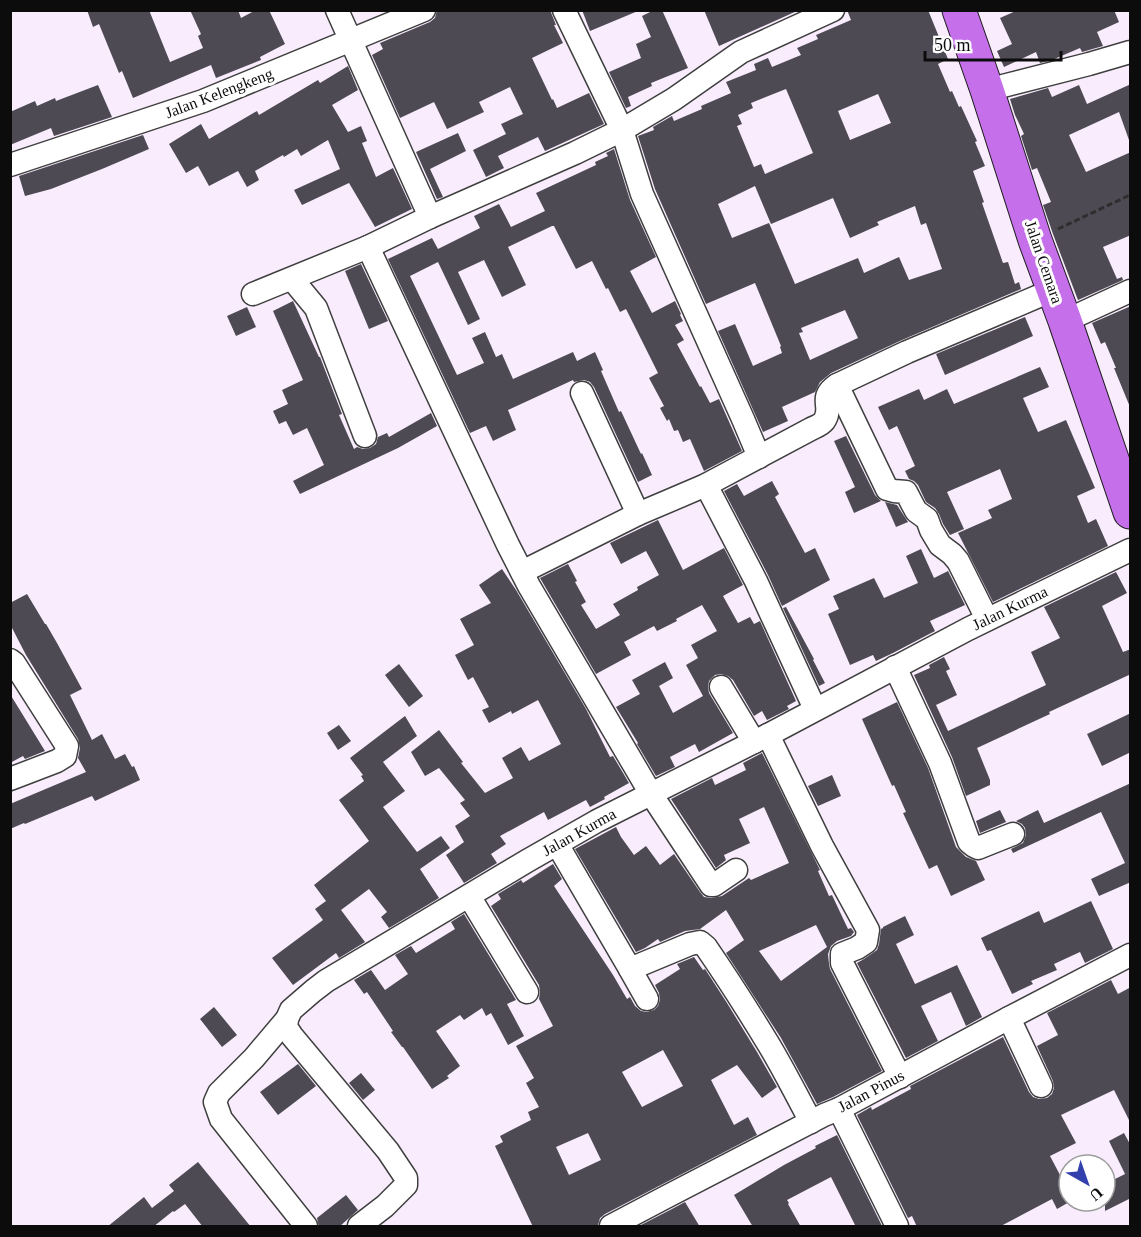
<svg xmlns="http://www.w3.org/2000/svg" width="1141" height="1237" viewBox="0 0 1141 1237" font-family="Georgia,serif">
	<rect width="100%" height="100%" fill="#f9edfd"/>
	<g fill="#4d4a54" fill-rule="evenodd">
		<polygon points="87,10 149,10 170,62 203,48 198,36 201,34 190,10 238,10 241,18 256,10 269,10 285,44 260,57 261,60 216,78 211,65 133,98 122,71 119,73 99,24 93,27"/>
		<polygon points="437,10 550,10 556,25 554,25 563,43 532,58 552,100 553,99 557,108 589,93 604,124 545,151 538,137 498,156 504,168 486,177 473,150 506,134 501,124 523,114 510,87 479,102 484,112 447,129 434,102 400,118 372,55 383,49 380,43 430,22 435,18"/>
		<polygon points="582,10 638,10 638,11 590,31"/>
		<polygon points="654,10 662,10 688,68 651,83 652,86 628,97 631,106 626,108 609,72 641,58 636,44 651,37 642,16"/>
		<polygon points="704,10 797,10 797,11 719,46"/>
		<path d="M847,10h81l20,49 -10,5 12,28 2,-1 7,16 2,-1 16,35 -2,1 10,24 -12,5 11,31 -2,1 21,60 5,-1 7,22 4,-2 2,7 -119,51 -71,33 -11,9 -5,10 -33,15 6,14 -25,11 -45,-101 17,-7 18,42 29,-13 -2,-6 1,-1 -26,-63 -49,21 -51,-115 -17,-53 16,-6 -1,-3 19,-11 2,5 28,-12 -1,-3 30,-13 -5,-11 30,-12 -2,-6 14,-6 4,9 29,-12 -4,-7 21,-9 -2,-4 35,-15zM786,89l27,64 -48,21 -4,-10 -7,3 -17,-41 5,-2 -4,-9 15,-7 -2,-5zM878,94l13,29 -41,17 -12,-29zM755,186l16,38 62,-26 17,40 29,-13 -2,-3 38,-16 6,19 5,-2 16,46 -33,11 -10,-23 -35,16 -6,-15 -63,26 -26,-61 -37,15 -14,-34zM845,310l13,28 -48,22 -11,-27 4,-1 -2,-4z"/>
		<polygon points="1018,10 1114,10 1119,22 1097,32 1103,46 1082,52 1080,48 1052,60 1040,63 1036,52 1004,67 997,51 1012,44 1000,18"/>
		<polygon points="348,66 358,90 332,105 348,132 361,126 367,141 362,143 376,177 393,168 412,209 375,227 349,183 302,205 294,190 340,169 328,140 301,156 297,149 284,157 283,155 255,171 259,180 247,187 238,171 209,186 198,166 186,173 169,144 201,124 209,139 257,111 259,115 318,80 320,83"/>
		<polygon points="1131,84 1131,140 1129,140 1119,112 1069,135 1086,172 1131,152 1131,235 1103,247 1117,279 1122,277 1123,280 1078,300 1053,234 1043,205 1051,202 1037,168 1032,170 1021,136 1024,134 1015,115 1010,99 1048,88 1052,97 1079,85 1087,104"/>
		<polygon points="98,85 112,117 54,136 51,128 10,145 10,112 35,101 37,106 55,98 56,101"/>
		<polygon points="458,133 466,151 430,169 443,197 437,199 416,152"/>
		<polygon points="143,135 149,149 102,169 51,189 25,196 19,176"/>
		<polygon points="614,149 630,200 656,257 630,271 652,313 675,301 681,314 680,315 683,321 675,325 684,340 677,344 700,387 701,386 710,403 719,399 742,451 704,471 690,439 683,442 678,430 674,431 669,419 667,421 660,408 664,406 649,378 658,373 626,309 620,312 608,288 606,289 592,261 576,269 554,226 552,226 508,247 526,285 502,297 484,260 458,272 480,319 468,325 438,262 410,276 457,375 484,363 472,338 485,332 496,357 502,354 513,379 573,352 577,361 595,352 603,370 601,371 619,412 621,411 641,454 642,453 652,475 638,482 594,387 590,382 584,380 574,382 573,380 508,410 516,430 493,441 486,426 470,433 388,259 432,238 438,249 480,228 474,216 499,204 511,227 545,211 536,193 596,165 595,162 608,156 606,153"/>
		<polygon points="361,264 388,321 369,329 345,271"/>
		<polygon points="293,301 319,357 320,357 342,414 339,415 354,449 357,447 363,449 370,448 376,444 378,437 387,433 389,437 431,413 437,426 398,448 300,494 293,481 324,465 307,428 293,435 286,421 279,424 273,411 288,404 282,390 303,380 273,311"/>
		<polygon points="1131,306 1131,407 1130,407 1114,368 1116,368 1105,342 1101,344 1092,323"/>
		<polygon points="247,307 256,327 236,336 227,316"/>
		<polygon points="1025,317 1033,336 945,375 936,354"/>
		<polygon points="1040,367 1049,387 1023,398 1038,432 1066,420 1095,488 1077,496 1088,523 1096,519 1108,546 993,602 958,533 992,518 988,510 1012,499 1000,469 947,492 964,529 950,535 943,524 939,514 935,508 926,502 918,485 914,481 909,479 905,471 915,466 897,426 889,430 878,407 919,389 924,400 947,389 954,404"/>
		<polygon points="846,436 875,495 881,501 854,513 845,492 855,487 834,441"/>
		<polygon points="772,481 779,494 775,497 805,553 815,548 830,580 782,606 768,575 724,491 737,484 744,496"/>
		<polygon points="885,502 897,505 908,522 896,527"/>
		<polygon points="658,520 683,570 724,548 743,585 723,596 738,623 750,617 754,624 760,621 796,701 787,706 789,709 767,720 762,711 754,716 733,680 728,676 721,674 715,675 709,681 708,687 709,693 733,733 699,752 695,744 670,757 675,767 656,776 637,744 638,743 616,707 640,694 632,680 665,662 673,678 659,686 673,713 703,696 686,665 698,658 691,645 717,631 702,605 676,619 677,621 657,631 654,626 624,642 631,655 596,674 540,578 568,564 577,581 575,582 586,602 581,605 596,629 620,615 613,604 638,590 637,587 659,575 646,551 621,564 610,543"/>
		<polygon points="921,549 934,578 948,571 965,605 930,621 935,631 893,653 876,661 873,655 850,665 828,614 839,609 833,596 874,578 884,598 918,583 906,556"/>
		<polygon points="502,569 516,590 586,709 610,757 613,756 629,783 604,797 605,799 590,807 586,800 548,820 544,812 500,836 506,844 491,854 497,863 464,883 446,855 464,842 455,826 470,816 460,803 465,800 439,768 425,776 411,752 439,730 463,762 461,763 485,793 513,778 502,758 521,747 529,761 561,744 538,700 512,714 511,711 489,723 482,710 489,707 473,677 468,680 455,655 474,645 460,619 491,603 479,585"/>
		<polygon points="1116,572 1127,593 1102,606 1123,652 1131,649 1131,674 1049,712 1050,714 977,748 990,780 990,785 966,796 952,757 914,675 930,668 929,665 944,657 950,669 946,671 957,695 936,705 948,731 1046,685 1031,652 1060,638 1044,607"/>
		<polygon points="27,594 45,624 46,624 57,643 82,689 70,695 92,740 102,734 115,759 125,754 132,767 134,766 140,780 95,801 92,796 25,824 24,823 10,829 10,804 86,772 78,758 80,748 78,739 26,655 10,624 10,603"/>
		<polygon points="786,607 814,659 813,660 825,683 819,686 783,608"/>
		<polygon points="399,664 423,696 409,707 385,675"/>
		<polygon points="10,694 45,751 25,759 23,756 10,763"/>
		<polygon points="897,702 928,768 956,847 966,857 976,861 985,880 951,896 937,865 929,869 903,813 906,812 894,785 892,786 862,719"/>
		<polygon points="1131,713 1131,752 1102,766 1087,734"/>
		<polygon points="405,716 417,736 383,762 405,791 383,807 417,852 441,836 450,848 420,869 439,898 389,928 381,917 387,912 369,889 341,910 365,942 339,958 336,953 293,985 272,958 323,920 315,909 326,901 314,885 369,841 339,800 364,781 361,776 363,775 350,758"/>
		<polygon points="339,725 351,741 338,750 327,733"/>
		<path d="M762,753l58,117 -2,1 11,25 3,-1 16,34 3,-1 3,4 -3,4 -14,5 -6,5 -3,8 1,10 1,5 52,102 -49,26 -16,7 -36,-66 -55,-85 18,-13 -18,-30 -26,19 -15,2 -25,11 -2,-3 -13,9 -9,4 -61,-103 41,-22 5,10 13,18 12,-9 14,19 14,-11 26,38 4,5 7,1 11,-2 27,-18 2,2 38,-17 -25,-56 -25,12 11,24 -26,12 2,5 -10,8 -45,-69 41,-21 3,7 31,-15 -3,-7zM816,925l11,22 -46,34 -22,-30z"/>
		<polygon points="832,775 841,796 818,806 808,786"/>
		<polygon points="1131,783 1131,882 1099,896 1091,879 1125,863 1101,812 1013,853 1011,849 1023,843 1026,835 1025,828 1022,824 1016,821 1038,810 1044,823"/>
		<polygon points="1000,810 1006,822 980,833 976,821"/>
		<path d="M553,864l9,15 -8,7 59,89 14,24 3,-2 5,9 6,5 6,1 7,-2 4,-4 2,-6 -1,-7 -4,-8 25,-16 -3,-5 17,-7 9,13 2,-1 22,34 30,49 20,35 -15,11 -25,-33 -26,15 23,45 14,-8 9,18 -152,79 -5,4 -2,7 -4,2h-61l-38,-81 8,-4 -3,-6 31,-16 -3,-8 11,-5 -13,-24 8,-5 -18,-32 37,-20 -14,-27 1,-7 -1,-7 -48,-79 10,-7 -3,-5 23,-14 2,3zM663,1050l20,36 -41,21 -20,-35zM588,1133l13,27 -32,15 -13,-28z"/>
		<polygon points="1091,901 1113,949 1085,963 1080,952 1054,964 1057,970 1031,981 1033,984 1012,994 991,950 987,951 981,938 1039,911 1044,923"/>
		<polygon points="464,914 516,1000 507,1004 524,1036 508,1045 491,1013 486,1016 482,1008 464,1020 460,1015 436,1031 460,1066 447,1076 449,1078 432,1089 403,1047 402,1047 391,1032 393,1031 367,992 364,994 354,980 371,970 385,990 408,974 395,955 411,946 416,953 455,929 451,922"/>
		<polygon points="905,916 914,935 896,944 915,984 957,965 982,1017 966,1026 951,992 921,1006 938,1041 906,1058 857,963 864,959 877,950 879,944 881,929 883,928 883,927"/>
		<polygon points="1111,980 1118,994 1131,987 1131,1124 1114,1090 1061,1115 1076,1143 1050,1156 1069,1192 1069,1201 1071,1201 1057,1209 1052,1199 999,1227 917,1227 912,1216 908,1218 857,1115 871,1107 872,1110 911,1089 910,1086 1003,1037 1029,1092 1033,1097 1039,1099 1047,1098 1052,1094 1054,1088 1053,1081 1037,1046 1058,1035 1047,1013"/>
		<polygon points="214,1007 237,1035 222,1047 200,1019"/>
		<polygon points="298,1064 316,1086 278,1115 260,1092"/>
		<polygon points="361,1073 375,1090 363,1100 349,1083"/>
		<polygon points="1124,1133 1131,1146 1131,1198 1105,1211 1105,1184 1125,1174 1109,1141"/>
		<polygon points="837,1135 882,1226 856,1227 831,1177 787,1200 789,1203 788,1204 801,1227 753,1227 734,1195 784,1165 816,1148 815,1146"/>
		<polygon points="198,1162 251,1227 203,1227 185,1204 174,1212 173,1211 153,1227 107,1227 144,1197 152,1208 174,1191 169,1185"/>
		<polygon points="346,1195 358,1210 339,1227 319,1227 317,1218"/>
		<polygon points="685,1202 700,1227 639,1226 672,1209"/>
	</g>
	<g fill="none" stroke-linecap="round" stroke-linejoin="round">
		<defs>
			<g id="street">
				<polyline points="337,10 430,217"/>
				<polyline points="564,10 622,130 642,194 743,419 759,457"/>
				<polyline points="987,90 1089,64 1130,52"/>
				<polyline points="10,165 203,101 424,10"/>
				<polyline points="368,247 508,545 529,586 651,794 711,885 714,885 736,870"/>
				<polyline points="292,279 316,308 365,436"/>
				<polyline points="253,294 368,247 430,217 575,153 622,130 674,99 741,52 833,10"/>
				<polyline points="1065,321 1130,291"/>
				<polyline points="837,385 887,489 894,491 906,492 916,511 927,519 931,530 940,545 952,554 958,561 987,619"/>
				<polyline points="582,393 638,514"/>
				<polyline points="706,485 756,581 815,709"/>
				<path d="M522,572l116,-58 68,-29 105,-56c4,-2 10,-4 13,-8 10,-14 -7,-23 13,-36l70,-33 146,-62"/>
				<polyline points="10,660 14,663 67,746 65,756 57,761 10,779"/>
				<polyline points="895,667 940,763 969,842 974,846 978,848 1013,834"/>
				<polyline points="721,687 754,742"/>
				<polyline points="768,735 822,846 868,930 866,942 857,948 842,954 842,963 900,1077"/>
				<path d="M557,844l73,125 60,-25 10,-2 6,5c22,32 43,65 63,98 15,25 28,51 42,77"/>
				<polyline points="469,896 527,992"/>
				<polyline points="630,969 647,999"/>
				<polyline points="1009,1018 1041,1086"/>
				<polyline points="287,1019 254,1058 219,1093 215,1102 221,1119 306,1226"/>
				<polyline points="839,1109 897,1226"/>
				<polyline points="359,1226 385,1206 406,1185 406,1178 388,1151 292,1036 286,1027 287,1019 291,1010 313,991 326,981 527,861 597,821 768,735 968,629 1130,550"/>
				<polyline points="611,1226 666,1197 824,1115 839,1109 1009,1018 1130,955"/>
			</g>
			<polyline id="primary" points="959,10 987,90 1035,240 1065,321 1130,512"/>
		</defs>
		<use href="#street" stroke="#3f3f3f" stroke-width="25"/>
		<use href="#primary" stroke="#1d1d1d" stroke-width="35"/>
		<polyline stroke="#2e2e2e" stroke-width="3" stroke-dasharray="6 3" stroke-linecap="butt" points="1058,229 1130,195"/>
		<use href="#street" stroke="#fff" stroke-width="22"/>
		<use href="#primary" stroke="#c56feb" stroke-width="33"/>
	</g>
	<g text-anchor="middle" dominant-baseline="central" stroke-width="6" stroke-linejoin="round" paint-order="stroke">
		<g font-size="16" fill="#0c0c0c" stroke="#fff">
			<text transform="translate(219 93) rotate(-21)">Jalan Kelengkeng</text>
			<text transform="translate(1044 262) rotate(71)">Jalan Cemara</text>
			<text transform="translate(1010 608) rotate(-26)">Jalan Kurma</text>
			<text transform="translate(579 832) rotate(-29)">Jalan Kurma</text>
			<text transform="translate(871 1091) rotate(-28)">Jalan Pinus</text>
		</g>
	</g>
	<rect width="1141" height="1237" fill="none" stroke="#0c0c0c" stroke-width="24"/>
	<g transform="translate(1087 1183) rotate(140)"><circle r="28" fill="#ffffff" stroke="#9e9e9e" stroke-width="1.5"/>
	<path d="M0-4.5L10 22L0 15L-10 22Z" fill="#3240ae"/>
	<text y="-9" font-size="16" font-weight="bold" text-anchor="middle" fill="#0c0c0c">U</text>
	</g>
	<path d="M925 51v9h136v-9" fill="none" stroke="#0c0c0c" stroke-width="3"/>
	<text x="934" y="51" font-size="18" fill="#0c0c0c" stroke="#ffffff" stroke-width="4.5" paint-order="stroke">50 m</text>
</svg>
